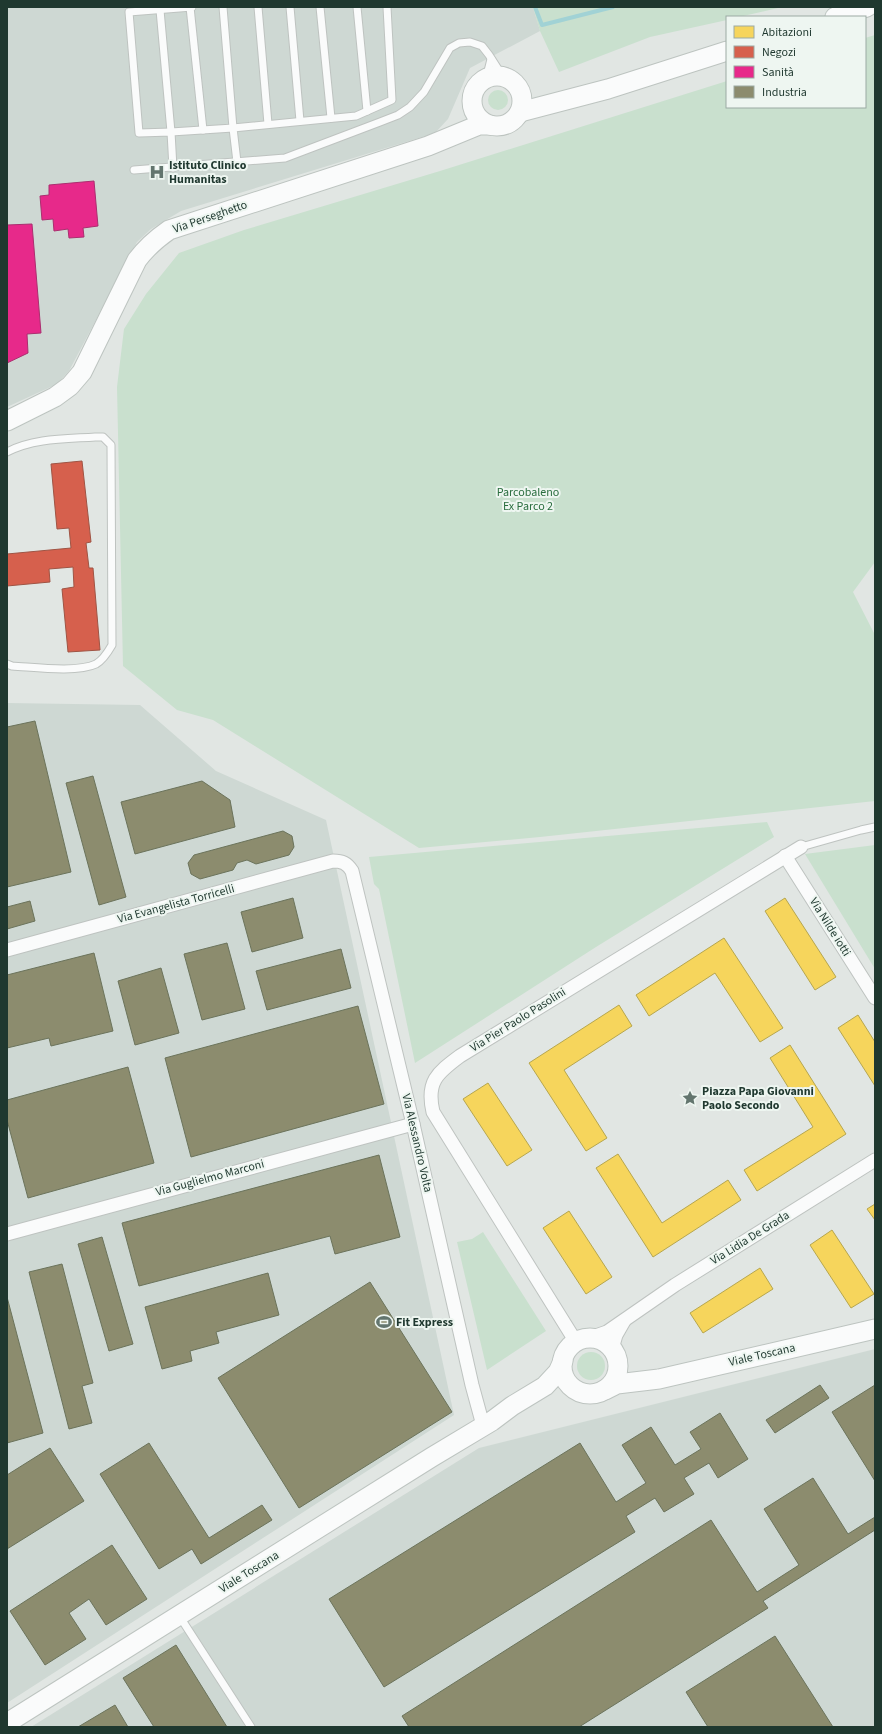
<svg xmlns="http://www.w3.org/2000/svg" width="882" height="1734" viewBox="0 0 882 1734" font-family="'Source Sans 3',sans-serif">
	<rect width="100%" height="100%" fill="#e1e6e3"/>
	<g fill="#ced8d3">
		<polygon points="7,7 533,7 540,31 470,68 448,119 435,133 181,211 151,229 137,242 69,371 57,384 7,407"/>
		<polygon points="7,703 140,705 216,771 326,820 454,1415 7,1703"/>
		<polygon points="875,1349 875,1727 31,1727 479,1448"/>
	</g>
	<g fill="#c9e0ce">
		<polygon points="533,7 782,7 739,17 727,17 727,20 650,37 559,72 540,31"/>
		<polygon points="875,35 875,562 853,592 875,635 875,801 540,837 419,848 213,720 177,710 123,666 117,387 124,329 146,294 179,253 244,230 440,171 727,81 727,107 865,107 865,38"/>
		<circle cx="498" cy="100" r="10"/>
		<polygon points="767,822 774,837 596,947 415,1063 379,889 374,884 369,857"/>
		<polygon points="875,845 875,969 805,854"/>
		<polygon points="483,1232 546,1331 487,1370 457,1242 472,1239"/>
		<circle cx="591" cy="1366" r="14"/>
	</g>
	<g fill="#f6d55c" stroke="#b6a64e">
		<polygon points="785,898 836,977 815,990 765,911"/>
		<polygon points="724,938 783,1028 760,1042 715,973 649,1016 636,995"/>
		<polygon points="619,1005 632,1026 564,1070 607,1138 586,1151 529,1063"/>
		<polygon points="858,1015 875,1042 875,1086 838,1028"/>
		<polygon points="790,1045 846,1134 757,1191 744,1170 813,1127 770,1058"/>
		<polygon points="488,1083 532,1150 507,1166 463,1099"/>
		<polygon points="618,1154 662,1223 728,1180 741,1200 653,1257 596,1168"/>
		<polygon points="875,1204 875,1220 867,1209"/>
		<polygon points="569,1211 612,1277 586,1294 543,1228"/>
		<polygon points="832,1230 874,1294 851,1308 810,1245"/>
		<polygon points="760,1268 773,1289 703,1333 690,1313"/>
	</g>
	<polygon fill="#d6604d" stroke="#9f5444" points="82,461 91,542 86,543 89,568 93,568 100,650 68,652 62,589 74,587 73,567 49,569 50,582 7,586 7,554 71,548 69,528 57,529 51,464"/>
	<g fill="#e7298a" stroke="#ab2e6f">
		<polygon points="94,181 98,226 83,228 84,237 69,238 68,229 54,231 53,219 42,220 40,196 49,195 49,185"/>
		<polygon points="32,224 41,333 27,334 28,353 7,363 7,225"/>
	</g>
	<g fill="#8c8c6e" stroke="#6b735b">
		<polygon points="35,721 71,872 7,887 7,727"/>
		<polygon points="93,776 126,897 99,905 66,783"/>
		<polygon points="202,781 230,800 235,827 135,854 121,802"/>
		<polygon points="283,831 292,836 294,847 289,855 256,864 247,860 237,863 233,870 200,879 191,874 188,863 194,855"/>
		<polygon points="293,898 303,938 252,952 241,912"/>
		<polygon points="30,901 35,921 7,929 7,907"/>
		<polygon points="227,943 245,1009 202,1020 184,954"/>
		<polygon points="341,949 351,988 267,1010 256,971"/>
		<polygon points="94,953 113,1031 51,1046 49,1038 7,1048 7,975"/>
		<polygon points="161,968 179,1033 135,1045 118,981"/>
		<polygon points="358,1006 384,1104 191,1157 165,1058"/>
		<polygon points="128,1067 154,1163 28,1198 7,1120 7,1100"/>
		<polygon points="379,1155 400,1237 335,1254 330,1236 139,1286 122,1223"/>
		<polygon points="102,1237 133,1344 109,1351 78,1244"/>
		<polygon points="62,1264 93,1383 82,1386 92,1423 69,1429 29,1272"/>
		<polygon points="268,1273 279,1315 216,1332 219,1343 190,1351 192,1361 162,1369 145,1307"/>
		<polygon points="370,1282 452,1412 299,1508 218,1378"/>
		<polygon points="7,1297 43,1433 7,1443"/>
		<polygon points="820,1385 829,1398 775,1433 766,1420"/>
		<polygon points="875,1385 875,1481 832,1412"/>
		<polygon points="720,1413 748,1459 718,1478 709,1463 684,1478 694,1494 664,1512 655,1498 626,1516 635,1532 384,1687 329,1599 580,1443 616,1502 646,1483 622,1445 651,1427 675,1465 701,1449 690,1432"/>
		<polygon points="149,1443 209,1538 262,1505 272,1520 201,1564 192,1549 159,1569 100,1474"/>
		<polygon points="50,1448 84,1501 7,1549 7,1475"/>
		<polygon points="813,1478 848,1534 875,1517 875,1530 763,1601 768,1608 579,1727 409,1727 402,1716 711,1520 757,1592 799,1565 764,1509"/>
		<polygon points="112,1545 147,1599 106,1625 89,1599 69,1613 86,1639 45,1665 10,1611"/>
		<polygon points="775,1636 833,1727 708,1727 686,1692"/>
		<polygon points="176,1645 227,1727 154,1727 123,1678"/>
		<polygon points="115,1705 128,1727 78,1727"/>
	</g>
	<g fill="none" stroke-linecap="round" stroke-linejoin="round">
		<polyline stroke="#a1d2d5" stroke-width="4" points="535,7 542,25 613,7"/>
		<defs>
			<g id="lane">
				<polyline points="190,7 203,130"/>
				<polyline points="258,7 268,124"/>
				<polyline points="290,7 300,121"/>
				<polyline points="320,7 331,118"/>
				<polyline points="357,7 367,111"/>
				<polyline points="160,10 171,132 233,128 223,7"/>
				<polyline points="486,79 491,59"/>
				<polyline points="237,162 233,128 356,116 392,100 387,7"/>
				<polyline points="173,168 171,132 139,133 129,12 192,7"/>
				<polyline points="134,170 285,158 380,122 398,115 410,107 424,92 450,48 459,43 470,42 482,46 489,55 503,77"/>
				<path d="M7,452c27,-14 59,-13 88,-15h8l8,8 1,200c-4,7 -9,15 -16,19 -19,9 -63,3 -84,2l-5,-2"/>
				<polyline points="801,847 861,830 875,827"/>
				<polyline points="180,1617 251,1727"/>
			</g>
			<g id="street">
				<polyline points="785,856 875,998"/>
				<path d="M7,950l326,-89c9,0 14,2 19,10l61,253 59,261 9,33 4,7"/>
				<polyline points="7,1234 413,1124"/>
				<polyline points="590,1338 607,1332 675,1285 875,1160"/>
				<path d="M576,1342l-143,-230c-7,-30 4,-39 27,-56l341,-209"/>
				<polyline points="612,1349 616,1335 624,1321"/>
			</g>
			<g id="secondary">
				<polyline points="835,17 867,7"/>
				<circle cx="497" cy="101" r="25"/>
				<polyline points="520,112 608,89 727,51"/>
				<path d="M7,421l48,-24 15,-11 12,-14 55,-112c9,-12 19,-21 32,-30l259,-84 51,-21h11"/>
				<circle cx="590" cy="1366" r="28"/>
				<polyline points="605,1390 617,1384 659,1379 875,1329"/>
				<polyline points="7,1723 432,1457 492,1421 512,1406 545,1386 558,1372 563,1361"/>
			</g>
		</defs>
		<use href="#lane" stroke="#bec3c0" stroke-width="9"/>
		<use href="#street" stroke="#bec3c0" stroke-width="15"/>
		<use href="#secondary" stroke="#bdc4c0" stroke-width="21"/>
		<use href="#lane" stroke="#fafbfb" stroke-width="7"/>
		<use href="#street" stroke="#fafbfb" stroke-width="13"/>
		<use href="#secondary" stroke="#fafbfb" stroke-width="19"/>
	</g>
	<defs>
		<symbol id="hospital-bare" viewBox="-9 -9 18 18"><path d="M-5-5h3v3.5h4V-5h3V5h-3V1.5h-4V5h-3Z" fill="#63756e" stroke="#eef6f1" stroke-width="2.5" paint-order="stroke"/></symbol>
		<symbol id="sight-bare" viewBox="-9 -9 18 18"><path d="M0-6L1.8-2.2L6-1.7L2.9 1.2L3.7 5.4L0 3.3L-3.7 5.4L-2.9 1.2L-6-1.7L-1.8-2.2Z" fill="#63756e" stroke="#eef6f1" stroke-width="2.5" paint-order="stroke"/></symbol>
		<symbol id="stadium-bare" viewBox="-9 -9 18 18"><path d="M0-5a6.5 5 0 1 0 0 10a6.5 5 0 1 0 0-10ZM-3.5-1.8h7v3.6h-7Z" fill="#63756e" stroke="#eef6f1" stroke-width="2.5" paint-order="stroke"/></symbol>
	</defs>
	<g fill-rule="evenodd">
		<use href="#hospital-bare" x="146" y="161" width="22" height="22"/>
		<use href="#sight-bare" x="679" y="1087" width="22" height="22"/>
		<use href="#stadium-bare" x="373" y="1311" width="22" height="22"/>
	</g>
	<g text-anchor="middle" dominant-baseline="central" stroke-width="4" stroke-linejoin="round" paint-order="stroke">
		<g font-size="12" font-weight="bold" fill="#1f382f" stroke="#eef6f1" text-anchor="start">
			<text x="169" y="165">Istituto Clinico<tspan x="169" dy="14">Humanitas</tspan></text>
			<text x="702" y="1091">Piazza Papa Giovanni<tspan x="702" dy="14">Paolo Secondo</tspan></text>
			<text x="396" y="1322">Fit Express</text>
		</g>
		<g font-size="12" fill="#1f382f" stroke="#eef6f1">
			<text transform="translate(210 217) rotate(-19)">Via Perseghetto</text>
			<text transform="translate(176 904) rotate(-15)">Via Evangelista Torricelli</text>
			<text transform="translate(830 927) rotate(58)">Via Nilde iotti</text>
			<text transform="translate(518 1020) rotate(-32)">Via Pier Paolo Pasolini</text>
			<text transform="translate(417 1143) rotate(77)">Via Alessandro Volta</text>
			<text transform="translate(210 1178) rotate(-15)">Via Guglielmo Marconi</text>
			<text transform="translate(750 1238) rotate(-32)">Via Lidia De Grada</text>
			<text transform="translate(762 1355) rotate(-13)">Viale Toscana</text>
			<text transform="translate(249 1572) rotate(-32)">Viale Toscana</text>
		</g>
		<g font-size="12" fill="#2a6e3f" stroke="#eef6f1">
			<text x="528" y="492">Parcobaleno<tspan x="528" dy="14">Ex Parco 2</tspan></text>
		</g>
	</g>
	<rect width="882" height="1734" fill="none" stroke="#1f382f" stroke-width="16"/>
	<rect x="726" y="16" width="140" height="92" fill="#eef6f1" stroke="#9baaa3"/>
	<rect x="734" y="26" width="20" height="12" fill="#f6d55c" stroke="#9baaa3"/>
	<text x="762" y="36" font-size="12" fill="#1f382f">Abitazioni</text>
	<rect x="734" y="46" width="20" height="12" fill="#d6604d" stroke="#9baaa3"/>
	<text x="762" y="56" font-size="12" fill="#1f382f">Negozi</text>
	<rect x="734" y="66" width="20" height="12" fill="#e7298a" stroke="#9baaa3"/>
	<text x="762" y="76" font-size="12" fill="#1f382f">Sanità</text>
	<rect x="734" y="86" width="20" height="12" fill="#8c8c6e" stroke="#9baaa3"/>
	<text x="762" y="96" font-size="12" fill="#1f382f">Industria</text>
</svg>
